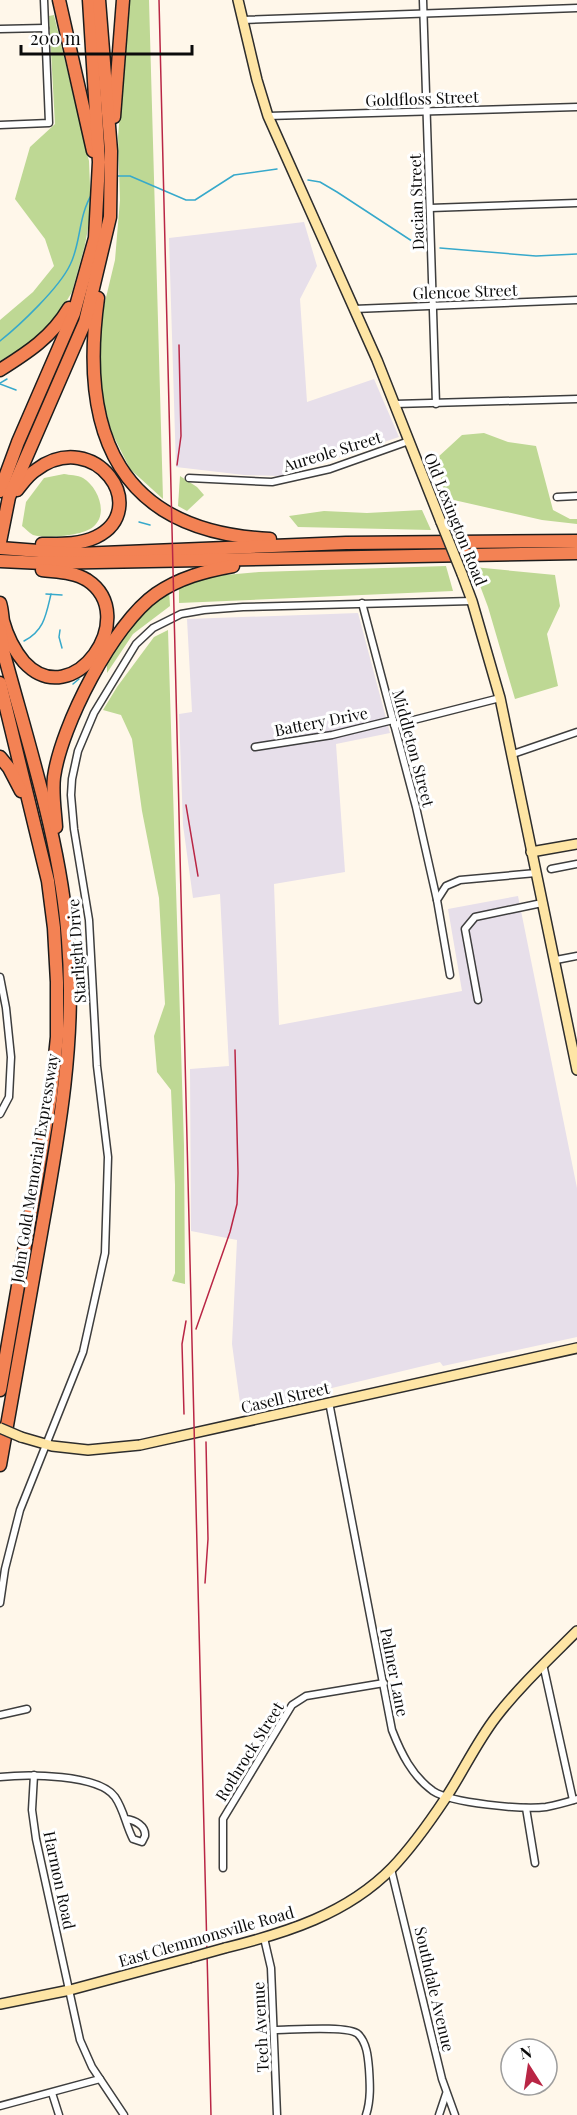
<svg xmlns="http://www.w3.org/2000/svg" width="577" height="2115" viewBox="0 0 577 2115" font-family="'Playfair Display',serif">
	<rect width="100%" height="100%" fill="#fff7ea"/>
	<g fill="#e7dfea">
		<polygon points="304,222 317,266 300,299 307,402 374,379 399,437 282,476 244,475 176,467 169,238"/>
		<polygon points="358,613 390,733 336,744 345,872 274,884 279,1025 462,991 448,909 518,896 577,1188 577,1337 443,1366 440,1362 241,1410 232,1344 237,1240 191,1231 190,1069 229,1066 220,894 193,898 183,825 179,714 192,712 187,619"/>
	</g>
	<g fill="#bed894">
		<polygon points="129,0 149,0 163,499 130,469 112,433 103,401 99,365 103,310 115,260 120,200 118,137"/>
		<polygon points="54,15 89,161 91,211 85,245 72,292 58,315 38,338 0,361 0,320 33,292 54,266 45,239 15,199 30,147 55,124 49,16"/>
		<polygon points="484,433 508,442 536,446 553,510 570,519 577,519 577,524 542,520 445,498 437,458 462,435"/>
		<path d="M64,474c5,1 14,1 19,4 15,9 26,36 10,49 -11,9 -47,12 -60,8 -4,-2 -8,-7 -11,-9l4,-24 18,-24z"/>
		<polygon points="180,476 197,487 204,495 187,511 178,506"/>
		<polygon points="422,510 431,530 298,527 289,516 324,511 367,513"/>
		<polygon points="446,566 453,591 179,603 179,587 203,577 259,572"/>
		<polygon points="473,567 555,575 560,606 547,634 558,686 515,699 488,607"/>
		<polygon points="169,590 170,606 133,634 107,673 107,662 130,625 154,601"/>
		<polygon points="168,630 184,1146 185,1284 172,1281 175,1273 175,1185 171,1090 157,1072 154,1036 165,1004 159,898 142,811 132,739 121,715 103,710 117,687 154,637"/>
	</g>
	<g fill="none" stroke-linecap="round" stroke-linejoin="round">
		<g stroke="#37a9cb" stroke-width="1.5">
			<polyline points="117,176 130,176 186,200 195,200 234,175 277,169"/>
			<polyline points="308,180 320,182 337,192 418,245"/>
			<polyline points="440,248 536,256 577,254"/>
			<path d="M0,341c20,-16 59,-53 70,-76 11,-21 8,-49 22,-71"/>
			<polyline points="0,383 7,379"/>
			<polyline points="0,384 16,390"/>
			<polyline points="139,522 150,525"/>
			<polyline points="46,594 62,595"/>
			<polyline points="60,630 59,637 62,648"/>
			<path d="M24,641c20,-10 22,-26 27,-47"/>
			<polyline points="73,684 79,679"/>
		</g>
		<defs>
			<g id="street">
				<polyline points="423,0 436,404"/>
				<polyline points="243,20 577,8"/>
				<polyline points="0,29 45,28"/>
				<polyline points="268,116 577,107"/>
				<polyline points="0,125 49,123 44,0"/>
				<polyline points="430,208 577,203"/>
				<polyline points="354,309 577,300"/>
				<polyline points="395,404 577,399"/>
				<polyline points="189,478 272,482 330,469 409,441"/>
				<polyline points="557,497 577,496"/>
				<polyline points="362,603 416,807 437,900"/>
				<polyline points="394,725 500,698"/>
				<polyline points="255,747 332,735 393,720"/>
				<polyline points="513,754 577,732"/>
				<polyline points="551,869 577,864"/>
				<polyline points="556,960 577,956"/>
				<polyline points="450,975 437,900 446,886 460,880 536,873"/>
				<polyline points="0,977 6,1008 11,1057 9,1097 0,1114"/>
				<polyline points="478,1000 465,929 475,917 542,903"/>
				<path d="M329,1402l63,328c9,23 20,46 41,61 18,12 90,19 113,16 10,-2 21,-5 31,-8"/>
				<polyline points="0,1603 5,1569 20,1510 83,1352 105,1253 108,1157 97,1066 89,920 74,829 71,795 72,779 78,751 94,713 136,644 153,628 181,614 204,610 243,607 472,601"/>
				<polyline points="543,1664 573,1800"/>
				<polyline points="0,1715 27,1709"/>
				<polyline points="34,1775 32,1810 36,1839 80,2040 92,2067 124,2115"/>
				<path d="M0,1777c27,-3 99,-3 115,20 9,13 11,29 18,42l9,3 3,-6c1,-10 -10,-16 -19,-17"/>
				<polyline points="526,1808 535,1863"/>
				<polyline points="223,1868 223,1819 292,1705 306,1696 384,1683"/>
				<polyline points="391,1869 442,2079 455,2115"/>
				<polyline points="264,1938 271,1968 277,2115"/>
				<path d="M275,2030c15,0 73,-5 83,4 9,9 10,23 11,35 1,15 2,31 -3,46"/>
				<polyline points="52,2093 59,2115"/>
				<polyline points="0,2106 100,2079"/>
				<polyline points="439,2115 446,2094"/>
			</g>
			<g id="secondary">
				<polyline points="238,0 257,80 268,116 377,360 441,522"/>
				<polyline points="462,574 472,601 500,698 577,1070"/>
				<polyline points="531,852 577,844"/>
				<polyline points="21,1437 52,1446 88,1450 140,1445 577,1348"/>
				<path d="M225,1948c61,-15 122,-34 167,-80 20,-21 37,-45 53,-69 18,-27 31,-56 51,-82 24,-31 53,-58 81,-86"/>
				<polyline points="0,2004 70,1990 189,1958"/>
			</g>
			<g id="highway">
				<polyline points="59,0 93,151"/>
				<polyline points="114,117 123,0"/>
				<path d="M98,298c-19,136 21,234 172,241"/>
				<path d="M0,370c27,-17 52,-33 69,-62"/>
				<path d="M17,490c6,-7 11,-15 19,-20 59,-44 117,39 60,67 -17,8 -36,7 -54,7"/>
				<polyline points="0,491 18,442 74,313 95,238 99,162 89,0"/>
				<polyline points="0,542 9,497 85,322 110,217 111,151 99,0"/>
				<polyline points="0,548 78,554 346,543 577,541"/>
				<polyline points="0,561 43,563 577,553"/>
				<path d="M0,603c2,6 2,12 3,18 4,15 11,29 21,41 49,53 118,-46 63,-82 -13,-8 -30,-8 -45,-10"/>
				<path d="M0,630l4,24c25,93 57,190 64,286 8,98 -9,193 -26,288 -14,79 -28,158 -42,237"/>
				<polyline points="0,683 48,881 54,928 57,982 57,1037 51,1095 0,1390"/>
				<polyline points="0,757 9,768 21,791"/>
				<path d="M56,827c-1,-16 -4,-34 -2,-50 7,-51 59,-153 102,-183 23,-16 49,-23 77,-28"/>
			</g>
		</defs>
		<use href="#street" stroke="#3e3e3e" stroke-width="9"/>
		<use href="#secondary" stroke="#2d2d2d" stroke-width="12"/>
		<use href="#highway" stroke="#1c1c1c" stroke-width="15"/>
		<use href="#street" stroke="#fff" stroke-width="6"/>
		<use href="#secondary" stroke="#fee5a5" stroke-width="9"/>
		<use href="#highway" stroke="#f38254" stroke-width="12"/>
		<g stroke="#b92645" stroke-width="1.5">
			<polyline points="159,0 211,2115"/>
			<polyline points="177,465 181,436 179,345"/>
			<polyline points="186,805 198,876"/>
			<polyline points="196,1329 230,1232 237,1204 238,1173 235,1050"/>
			<polyline points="184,1414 182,1344 186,1321"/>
			<polyline points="205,1583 208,1539 206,1442"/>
		</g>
		<defs>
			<g id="secondary-bridge">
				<polyline points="441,522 462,574"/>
				<polyline points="0,1428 21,1437"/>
				<polyline points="189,1958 225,1948"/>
			</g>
		</defs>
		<use href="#secondary-bridge" stroke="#2d2d2d" stroke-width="12" stroke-linecap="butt"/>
		<use href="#secondary-bridge" stroke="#fee5a5" stroke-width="9"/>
	</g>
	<g text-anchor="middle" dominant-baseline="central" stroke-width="6" stroke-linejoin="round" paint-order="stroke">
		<g font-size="16" fill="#0b0b0b" stroke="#fff">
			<text transform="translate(422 98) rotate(-2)">Goldfloss Street</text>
			<text transform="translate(416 202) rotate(-92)">Dacian Street</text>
			<text transform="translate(465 291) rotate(-2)">Glencoe Street</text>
			<text transform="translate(332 451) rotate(-17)">Aureole Street</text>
			<text transform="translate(456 519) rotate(68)">Old Lexington Road</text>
			<text transform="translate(321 721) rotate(-11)">Battery Drive</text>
			<text transform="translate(414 748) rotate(75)">Middleton Street</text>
			<text transform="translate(76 951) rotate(-94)">Starlight Drive</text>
			<text transform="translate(34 1168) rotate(-81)">John Gold Memorial Expressway</text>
			<text transform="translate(285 1397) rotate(-13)">Casell Street</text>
			<text transform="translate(395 1672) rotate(79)">Palmer Lane</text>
			<text transform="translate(249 1751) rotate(-58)">Rothrock Street</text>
			<text transform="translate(60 1880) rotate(78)">Harmon Road</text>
			<text transform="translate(206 1936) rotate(-16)">East Clemmonsville Road</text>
			<text transform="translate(435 1989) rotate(77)">Southdale Avenue</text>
			<text transform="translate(260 2027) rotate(-93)">Tech Avenue</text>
		</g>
	</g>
	<g transform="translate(529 2067) rotate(348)"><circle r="28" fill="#ffffff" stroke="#9d9d9d" stroke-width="1.5"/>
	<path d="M0-4.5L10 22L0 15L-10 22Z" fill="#b92645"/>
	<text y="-9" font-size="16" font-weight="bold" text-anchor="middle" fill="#0b0b0b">N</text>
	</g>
	<path d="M21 45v9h171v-9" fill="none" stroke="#0b0b0b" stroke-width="3"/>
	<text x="30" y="45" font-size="18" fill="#0b0b0b" stroke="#ffffff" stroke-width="4.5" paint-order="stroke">200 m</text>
</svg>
